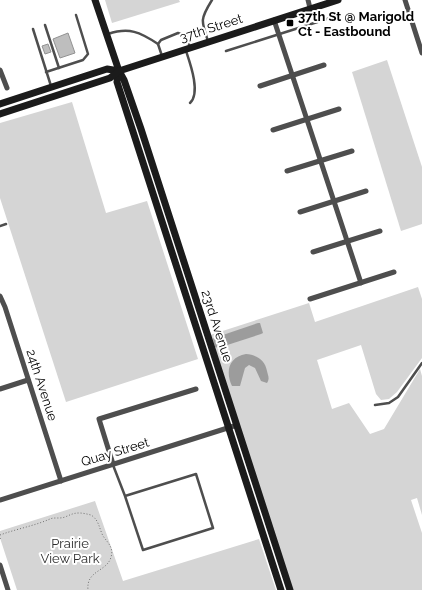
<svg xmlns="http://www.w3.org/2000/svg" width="422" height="590" viewBox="0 0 422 590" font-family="Raleway,sans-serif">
	<rect width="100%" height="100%" fill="#fff"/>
	<g fill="#d5d5d5">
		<polygon points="105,0 179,0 180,2 112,23"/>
		<polygon points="387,60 422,167 422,224 401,231 352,72"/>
		<polygon points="72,102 106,213 147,201 198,359 66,402 0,198 0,123"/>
		<polygon points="418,287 422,299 422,358 397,392 389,399 381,400 376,394 361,345 317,360 332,409 349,403 370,434 384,429 420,369 422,376 422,515 417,498 411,500 422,533 422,590 291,590 207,336 309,303 315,322"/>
		<polygon points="95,501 123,581 259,539 276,590 17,590 0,538 0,531"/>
	</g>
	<g fill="#9c9c9c">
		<polygon points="258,323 260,323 263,333 261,334 218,348 215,347 213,339 214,338"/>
		<path d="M246,354c11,1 19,6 21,17 1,5 3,7 0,12l-6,-2 -6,-13 -6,-3 -4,3 -5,18h-8c-7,-15 -3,-29 14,-32z"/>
	</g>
	<g fill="#bebebe" stroke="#929292">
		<polygon points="68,33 75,53 60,58 53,39"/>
		<polygon points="48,44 51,52 45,54 42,46"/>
	</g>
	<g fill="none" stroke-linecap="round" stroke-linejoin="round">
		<g stroke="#707070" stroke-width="1" stroke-dasharray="1 2" stroke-linecap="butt">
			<path d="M0,535c16,-6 34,-9 50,-16 4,-2 10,0 15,-2 5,-2 8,-4 14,-4 4,0 8,1 12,2 8,5 8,13 12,21 5,7 11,12 8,21 -4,15 -25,13 -23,33"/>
			<polyline points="0,538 1,540"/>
		</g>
		<g stroke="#4e4e4e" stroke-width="2.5">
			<polyline points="45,25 59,68"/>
			<polyline points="33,29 51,86"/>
			<path d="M108,34c21,-7 32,-2 50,10l4,12"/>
			<path d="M208,41c-7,-20 -8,-22 4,-41"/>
			<polyline points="158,44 161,40 178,33 186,36 190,47"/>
			<path d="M186,51c4,12 15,42 4,52"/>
			<polyline points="226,51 330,18"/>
			<polyline points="46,72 83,60 88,54 76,15"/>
			<polyline points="0,226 6,224"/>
			<polyline points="375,405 389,403 398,397 422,363"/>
			<polyline points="113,465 125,496 196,474 213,528 143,550 125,496"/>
		</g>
		<g stroke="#4e4e4e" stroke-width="5">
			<polyline points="308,0 310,8"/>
			<polyline points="405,0 422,53"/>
			<polyline points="274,20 361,283"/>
			<polyline points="0,70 7,88"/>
			<polyline points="260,86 324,65"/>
			<polyline points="273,130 339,109"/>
			<polyline points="287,171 352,151"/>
			<polyline points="300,212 366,191"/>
			<polyline points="313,252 380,231"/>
			<polyline points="0,296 5,307 61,481"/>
			<polyline points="310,299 394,272"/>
			<polyline points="0,389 28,380"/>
			<polyline points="113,464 99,419 196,389"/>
			<polyline points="0,500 237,425"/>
			<polyline points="0,565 8,590"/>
		</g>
		<g stroke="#1b1b1b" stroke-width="7">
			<polyline points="95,0 119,71 124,80 141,129 290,590"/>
			<polyline points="119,71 117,82 281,590"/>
			<polyline points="0,104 107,69 119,71"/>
			<polyline points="0,114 110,78 119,71 338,0"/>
		</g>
	</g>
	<rect fill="#000" stroke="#fff" stroke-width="1.5" x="286" y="19" width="8" height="8" rx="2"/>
	<g text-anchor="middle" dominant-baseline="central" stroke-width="4" stroke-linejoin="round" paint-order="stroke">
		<g font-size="13" font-weight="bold" fill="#000" stroke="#fff" text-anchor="start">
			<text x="298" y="16">37th St @ Marigold<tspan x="298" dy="15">Ct - Eastbound</tspan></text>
		</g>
		<g font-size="13" fill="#000" stroke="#fff">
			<text transform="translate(211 28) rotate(-18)">37th Street</text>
			<text transform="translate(217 326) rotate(72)">23rd Avenue</text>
			<text transform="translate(42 385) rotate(72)">24th Avenue</text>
			<text transform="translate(115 452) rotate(-17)">Quay Street</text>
		</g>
		<g font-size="13" fill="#2c2c2c" stroke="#fff">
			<text x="70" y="543">Prairie<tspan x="70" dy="15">View Park</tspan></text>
		</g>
	</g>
</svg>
